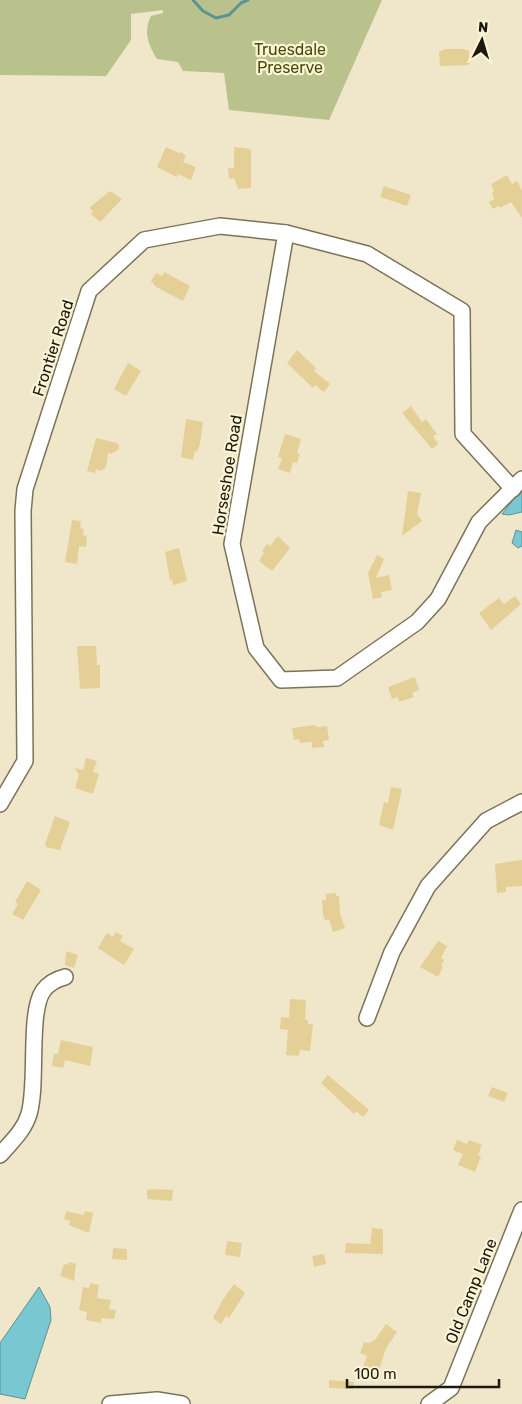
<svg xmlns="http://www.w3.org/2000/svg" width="522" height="1404" viewBox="0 0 522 1404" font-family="Rubik,sans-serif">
	<rect width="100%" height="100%" fill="#f0e7ca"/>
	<path fill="#b9c28c" d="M0,0h382l-53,120 -100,-10 -5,-37 -41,-2 -5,-9 -21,-3c-9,-15 -14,-27 -6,-43l12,-3v-3l-32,4v26l-25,36 -106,-1z"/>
	<g fill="#79c7d0" stroke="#5d9296">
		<polygon points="522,488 522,512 509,515 502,514"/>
		<polygon points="516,530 522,532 522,546 518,548 512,543"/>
		<polygon points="39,1287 50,1307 51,1320 25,1399 0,1394 0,1343"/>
	</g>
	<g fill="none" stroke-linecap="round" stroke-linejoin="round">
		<polyline stroke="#5d9296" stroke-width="3" points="193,0 203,11 216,18 229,15 241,3 248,0"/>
	</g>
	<g fill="#e4d097">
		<polygon points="445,49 464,49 469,51 469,65 440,66 439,52"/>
		<polygon points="166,147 179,153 181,152 186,156 183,162 196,167 191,180 178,174 177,177 157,167"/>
		<polygon points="234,147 251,149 251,188 238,189 234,178 229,179 228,168 234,168"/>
		<polygon points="507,175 512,184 517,181 522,191 522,218 511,202 500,208 499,206 493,209 489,202 494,199 492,192 494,191 491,184"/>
		<polygon points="384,186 411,195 407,206 380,197"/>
		<polygon points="110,191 122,199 100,222 91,214 93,211 89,208"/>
		<polygon points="164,272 190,286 183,301 156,287 151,281 156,273 162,276"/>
		<polygon points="297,350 316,368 314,371 330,384 324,392 315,385 313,388 287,363"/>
		<polygon points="128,363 141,371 126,396 114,389"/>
		<polygon points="411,406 422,422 426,419 437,434 433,436 438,444 432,449 402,413"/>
		<polygon points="186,419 203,422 200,444 197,452 195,451 193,460 181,457"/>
		<polygon points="285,434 301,439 297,453 300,454 297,463 293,462 290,473 278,469 282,458 278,457"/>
		<polygon points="96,438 117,443 119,446 118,450 111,454 108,453 106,467 101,471 96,469 95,473 87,471"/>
		<polygon points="408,491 421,493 417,514 422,521 402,536"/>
		<polygon points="72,520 81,521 80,528 84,529 83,535 87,536 86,547 79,546 77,564 65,562"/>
		<polygon points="278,536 290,548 272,571 259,561 264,553 262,551 267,544 270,546"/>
		<polygon points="179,548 187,581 173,585 172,579 170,580 165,552"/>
		<polygon points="377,555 384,559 376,578 389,575 392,590 381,592 382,597 373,599 368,573"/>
		<polygon points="515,596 521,604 491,630 479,613 499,598 504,604"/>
		<polygon points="77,646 96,646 97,665 100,665 100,688 80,689"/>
		<polygon points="415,677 419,690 412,693 414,697 399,702 398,697 392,699 388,687"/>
		<polygon points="315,725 316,727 327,726 329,740 323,741 324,747 312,748 312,742 300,743 299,739 294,740 292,728"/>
		<polygon points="86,758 97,761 93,772 99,774 93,794 75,788 79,775 75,768 83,770"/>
		<polygon points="391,787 402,789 393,830 379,825 384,802 388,803"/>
		<polygon points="55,816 70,822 60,850 46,847 45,844"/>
		<polygon points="522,860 522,886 506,887 506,892 497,893 495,864"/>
		<polygon points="27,881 41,890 23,920 12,914 18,904 15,902"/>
		<polygon points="336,893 336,896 339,896 340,914 345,928 333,932 329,919 325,921 323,915 322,900 326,900 326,894"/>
		<polygon points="116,932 123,936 120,941 134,949 124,965 98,948 107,933 113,937"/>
		<polygon points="438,941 447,946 441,958 444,960 441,966 443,967 438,977 420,967"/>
		<polygon points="66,951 78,955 74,968 65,965"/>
		<polygon points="290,999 306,1000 305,1020 308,1020 308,1024 313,1024 310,1051 300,1050 299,1056 286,1055 288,1030 280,1029 281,1017 289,1018"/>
		<polygon points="61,1040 93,1047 90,1066 65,1060 63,1068 52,1066 54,1054 58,1054"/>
		<polygon points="328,1075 369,1110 363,1117 356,1111 354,1114 321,1083"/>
		<polygon points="492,1087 508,1093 504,1102 488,1096"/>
		<polygon points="457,1140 467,1144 469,1140 482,1145 478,1155 481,1156 475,1172 458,1165 463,1154 453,1150"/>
		<polygon points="152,1189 173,1190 172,1201 147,1199 147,1190"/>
		<polygon points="66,1211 84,1215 85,1211 93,1213 89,1233 69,1225 70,1221 64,1219"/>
		<polygon points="372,1228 383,1229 383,1254 345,1253 346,1243 370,1244"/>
		<polygon points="227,1241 242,1243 240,1257 225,1255"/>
		<polygon points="113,1248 127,1249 127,1260 112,1259"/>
		<polygon points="324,1254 326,1264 314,1267 312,1256"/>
		<polygon points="69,1262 76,1264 74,1281 60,1276 64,1264 68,1265"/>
		<polygon points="90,1283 99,1285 97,1298 111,1300 109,1309 116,1310 114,1319 102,1318 101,1323 86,1320 87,1312 79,1310 83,1287 89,1288"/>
		<polygon points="234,1284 245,1293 229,1318 226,1316 221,1324 213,1318 222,1301"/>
		<polygon points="386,1324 397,1332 386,1348 377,1376 368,1373 369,1369 363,1367 367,1356 360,1353 364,1342 368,1343 375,1340"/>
		<polygon points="329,1380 354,1382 353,1389 329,1388"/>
	</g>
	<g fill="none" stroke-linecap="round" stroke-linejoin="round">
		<defs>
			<g id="minor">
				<polyline points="286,233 232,544 256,648 281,680 337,678 417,622 438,599 479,522 522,479"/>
				<polyline points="0,804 25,761 23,511 25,489 89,291 144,240 220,226 286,233 367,254 462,311 463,434 513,489"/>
				<polyline points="367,1018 392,952 428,886 486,821 522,802"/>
				<path d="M0,1155c11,-13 24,-24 29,-41 9,-30 -1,-101 14,-123 5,-7 14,-12 22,-14"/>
				<polyline points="110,1404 157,1400 182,1404"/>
				<polyline points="429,1404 451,1388 522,1210"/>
			</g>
		</defs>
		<use href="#minor" stroke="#7b7359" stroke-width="18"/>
		<use href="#minor" stroke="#fff" stroke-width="15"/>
	</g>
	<g text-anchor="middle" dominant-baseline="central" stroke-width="4.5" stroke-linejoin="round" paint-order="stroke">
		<g font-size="16" fill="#474e0b" stroke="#fdf4d7">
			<text x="290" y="49">Truesdale<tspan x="290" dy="18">Preserve</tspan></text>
		</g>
		<g font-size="16" fill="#1b180d" stroke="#fdf4d7">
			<text transform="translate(53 348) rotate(-72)">Frontier Road</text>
			<text transform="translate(227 475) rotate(-81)">Horseshoe Road</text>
			<text transform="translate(471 1291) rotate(-68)">Old Camp Lane</text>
		</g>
	</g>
	<g transform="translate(482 40) rotate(5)" stroke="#fdf4d7" stroke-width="4" paint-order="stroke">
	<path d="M0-4L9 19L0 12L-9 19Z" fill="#1b180d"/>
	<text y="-8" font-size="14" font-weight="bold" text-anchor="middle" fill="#1b180d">N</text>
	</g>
	<path d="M347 1379v8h152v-8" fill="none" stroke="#1b180d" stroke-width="2.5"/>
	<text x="354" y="1379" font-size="15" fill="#1b180d" stroke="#fdf4d7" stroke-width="4" paint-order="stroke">100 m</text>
</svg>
